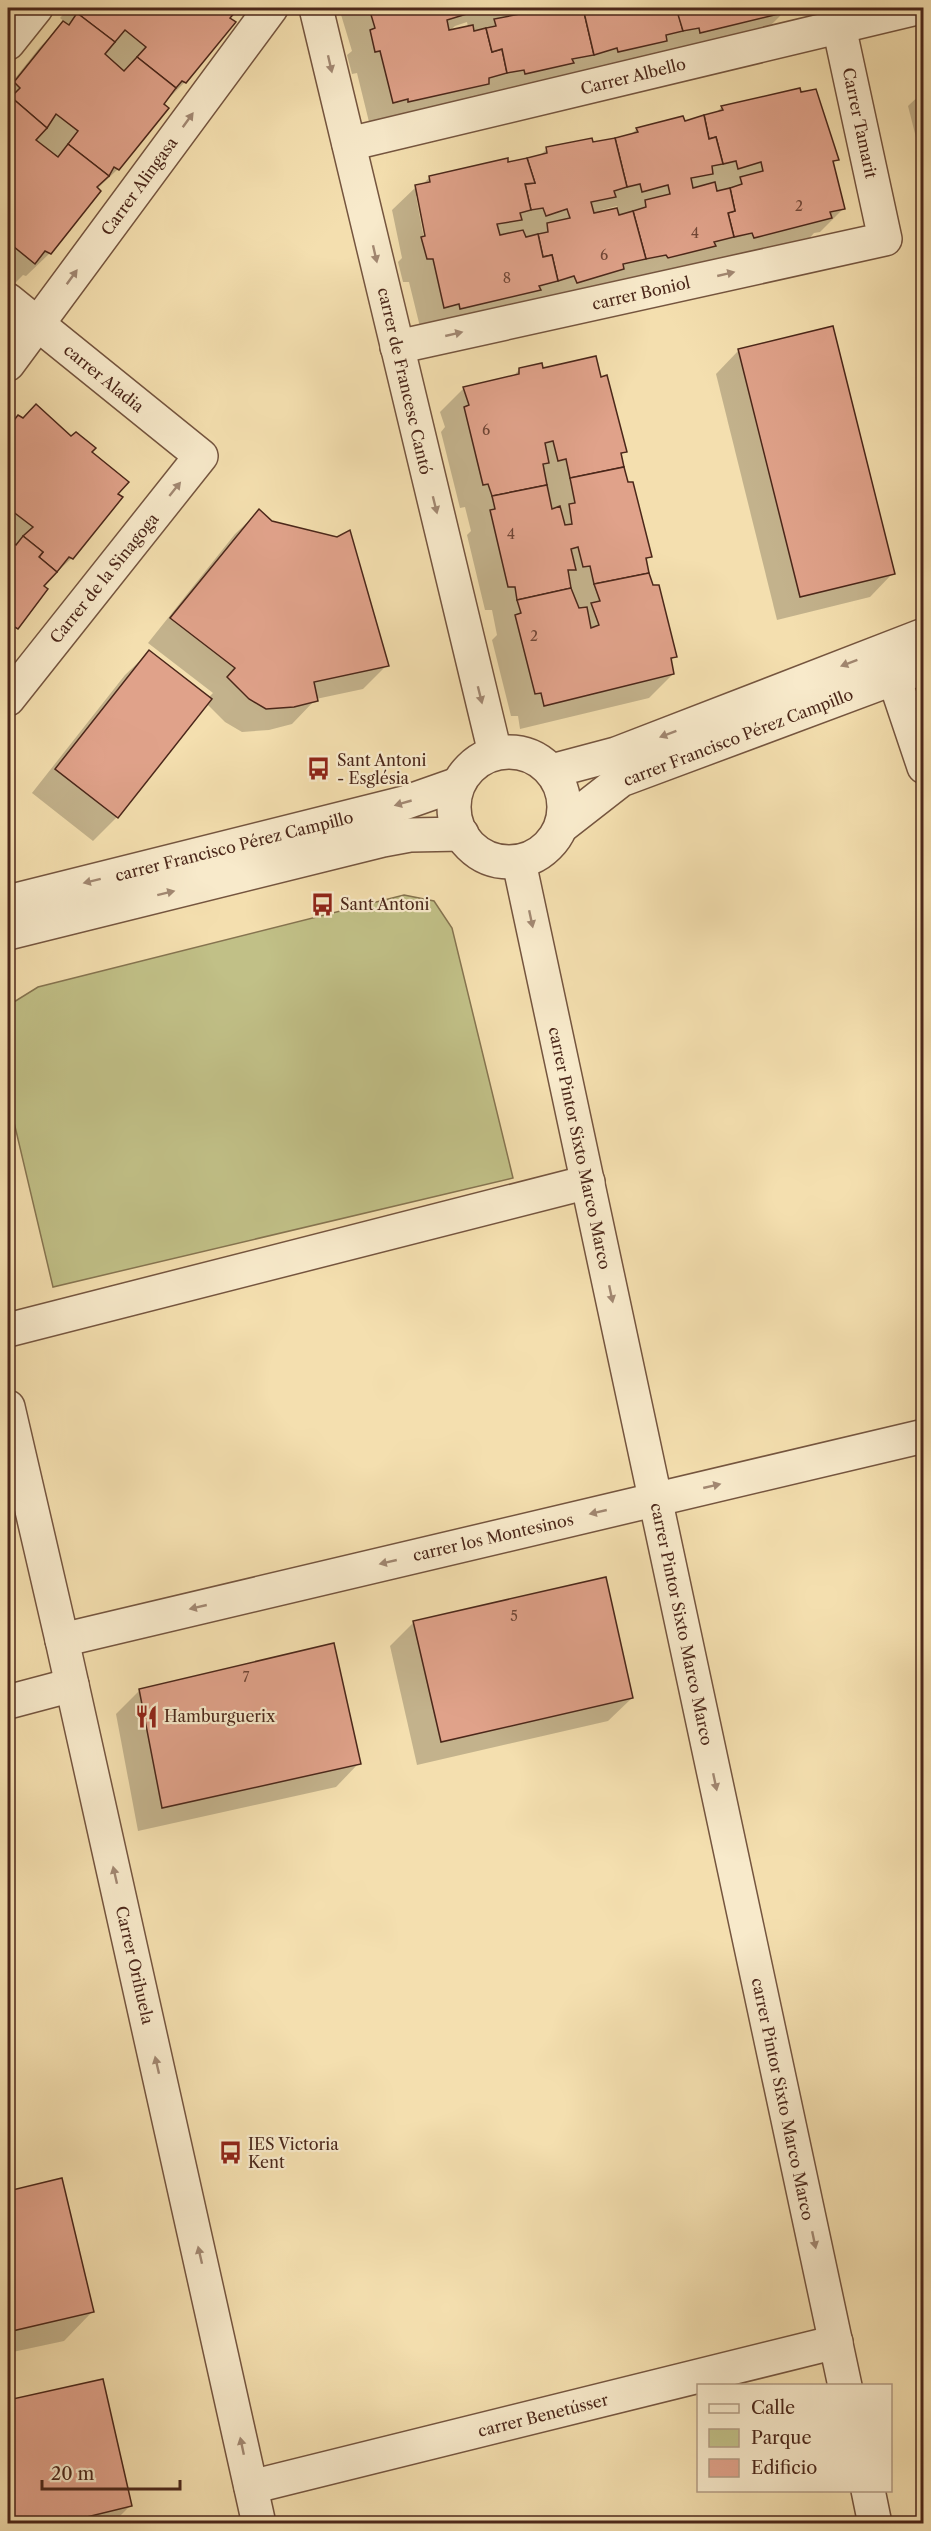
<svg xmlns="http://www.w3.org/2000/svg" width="931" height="2531" viewBox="0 0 931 2531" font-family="'Libre Caslon Text',serif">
	<rect width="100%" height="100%" fill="#f4dfaf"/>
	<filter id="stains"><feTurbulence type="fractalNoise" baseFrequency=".00333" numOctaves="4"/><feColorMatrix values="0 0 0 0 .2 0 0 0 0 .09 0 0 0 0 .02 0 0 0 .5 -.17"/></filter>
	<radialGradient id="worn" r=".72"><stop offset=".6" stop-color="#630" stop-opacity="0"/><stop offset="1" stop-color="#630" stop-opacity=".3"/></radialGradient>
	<polygon fill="#c1c087" stroke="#867450" stroke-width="1.5" points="404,895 434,901 452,928 513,1178 53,1287 8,1097 9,1005 38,987"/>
	<g fill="#0003" fill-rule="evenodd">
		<polygon points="69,8 237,8 185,82 162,105 118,169 97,189 50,253 26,276 23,275 11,287 8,284 8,87 40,47 65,22 60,18"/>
		<path d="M339,8h208l-2,1 243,-1 -19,19 -399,99 -13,-53 -5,1 -5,-19 5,-4zM467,22l1,5 -20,5 7,-6z"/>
		<polygon points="924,91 924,169 908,106"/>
		<path d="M722,107l115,52 -5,5 11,45 -23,23 -6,1 -7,8 -77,20 -2,-5 -30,7 -7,7 -270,61 -12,-49h-6l-5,-20 4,-4 -10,-48 24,-23 6,-2 8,-8 109,-21 8,-7 45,-5 37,-8 8,-7 47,-6 30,-9zM416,196h3l9,47 -3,1zM617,206l1,4 -15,3 -1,-3z"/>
		<polygon points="739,350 893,573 870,597 777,620 716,374"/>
		<polygon points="519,370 542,370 600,379 625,451 620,456 650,556 645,562 675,656 670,662 673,674 649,698 520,729 518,716 511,716 492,640 497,635 492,610 485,610 467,535 471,531 465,507 460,508 441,432 445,427 440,412 464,388 512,377"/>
		<polygon points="19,417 90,452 116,494 72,558 47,581 42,587 46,589 8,637 8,428"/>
		<polygon points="259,511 387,665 363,689 316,699 292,724 269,730 242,732 225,722 206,703 117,817 93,841 32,793 125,675 149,652 208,698 213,693 148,643 235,534"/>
		<polygon points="414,1622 632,1698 608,1721 417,1765 390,1646"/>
		<polygon points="140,1690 359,1763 336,1787 138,1831 116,1714"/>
		<polygon points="61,2180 92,2312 64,2341 8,2353 8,2193"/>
		<polygon points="102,2381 130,2506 112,2524 8,2524 8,2402"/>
	</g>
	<g fill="#e0a28a" stroke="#4b271a" stroke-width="1.5">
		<polygon points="81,8 239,8 230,18 236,22 186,83 182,81 176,88 137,57 146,47 125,30 115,42 77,13"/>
		<polygon points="369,8 468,8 470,13 447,20 449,30 473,25 474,31 486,28 492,52 502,49 507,73 489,78 489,84 408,102 408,99 393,103 380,51 375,52 370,30 375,28"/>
		<polygon points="518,8 583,8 594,55 572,59 574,63 525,74 524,70 507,73 502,49 492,52 486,28 496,26 494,19 520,14"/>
		<polygon points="583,8 677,8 683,31 666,35 667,41 618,52 617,48 594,55"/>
		<polygon points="676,8 781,8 783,13 700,33 699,28 683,31"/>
		<polygon points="77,13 115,42 105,54 124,71 137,57 176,88 164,104 169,108 119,170 114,167 109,176 68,144 78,131 56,114 47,128 11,97 20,88 14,82 63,21 69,25"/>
		<polygon points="800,88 801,92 816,89 839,160 833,161 845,209 830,212 832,218 754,238 752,233 734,237 728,213 735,211 730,188 742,184 740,177 763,171 761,162 738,169 736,161 723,164 716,137 709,139 704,115 723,110 721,106"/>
		<polygon points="11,97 47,128 36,140 58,157 68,144 109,176 97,187 101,191 51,254 45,251 35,264 8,242 8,101"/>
		<polygon points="704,115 709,139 716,137 723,164 712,166 713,174 691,178 693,188 715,182 717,191 730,188 735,211 728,213 734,237 714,242 716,246 668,258 666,255 646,259 633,211 646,207 645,200 670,194 668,185 642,192 640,184 627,187 615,138 638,132 636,128 683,116 685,121"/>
		<polygon points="592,138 593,142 615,138 627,187 614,191 616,197 591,202 594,213 617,208 619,215 633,211 646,259 623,264 624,269 577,283 574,276 558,281 552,255 543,257 538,234 548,232 547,223 570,218 567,209 546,216 543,208 531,210 525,184 535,183 527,158 547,153 546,147"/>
		<polygon points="508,158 508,162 527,158 535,183 525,184 531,210 520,213 522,220 497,224 500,235 523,230 526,237 538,234 543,257 552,255 558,281 539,286 541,290 460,309 459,304 444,308 433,259 427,259 421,237 425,236 415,185 430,182 429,176"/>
		<polygon points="833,326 895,574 800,597 738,349"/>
		<polygon points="596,356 601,377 607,375 627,452 621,453 624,467 570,478 566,459 558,461 553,441 545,443 549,463 543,464 547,485 492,496 488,484 483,485 464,407 469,405 463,387 519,374 519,368 542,363 543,368"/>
		<polygon points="36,404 71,436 76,432 96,448 92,452 129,482 118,494 123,497 73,559 69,557 57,572 39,557 43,552 23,536 33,527 12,511 8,516 8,428 18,415 23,418"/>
		<polygon points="624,467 628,482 633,482 652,557 646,558 649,573 594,584 590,566 583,567 578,547 571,549 576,570 568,570 571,588 517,600 515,587 508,587 490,510 495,509 492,496 547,485 552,509 560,506 565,525 572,524 569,504 575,503 570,478"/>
		<polygon points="259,509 272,521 337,537 350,530 389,666 314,682 318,701 294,707 266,709 249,699 227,677 235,668 170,618"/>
		<polygon points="23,536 43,552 39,557 57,572 44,586 48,589 18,629 13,626 8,633 8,539 16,545"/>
		<polygon points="649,573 653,585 659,585 677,657 671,658 674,674 544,706 541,693 535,694 515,615 521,613 517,600 571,588 579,608 587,607 591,628 599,625 591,603 600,601 594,584"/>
		<polygon points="149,650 212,699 118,818 55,769"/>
		<polygon points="606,1577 633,1698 441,1742 413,1621"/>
		<polygon points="334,1643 361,1764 162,1808 139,1689"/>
		<polygon points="62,2178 94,2312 8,2332 8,2191"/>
		<polygon points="103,2379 132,2506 58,2524 8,2524 8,2400"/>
	</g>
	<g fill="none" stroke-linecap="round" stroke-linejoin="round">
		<defs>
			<g id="street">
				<polyline points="316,8 495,753"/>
				<polyline points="8,43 36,8"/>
				<polyline points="349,144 917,8"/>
				<polyline points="8,300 201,456 8,699"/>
				<polyline points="397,347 885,239 835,8"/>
				<polyline points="8,364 271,8"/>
				<polyline points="887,657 924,767"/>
				<circle cx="509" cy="807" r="55"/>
				<polyline points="552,771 616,754 924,635"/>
				<polyline points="562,826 621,780 924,667"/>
				<polyline points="519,862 845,2386"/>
				<polyline points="8,902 404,803 458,784"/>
				<polyline points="8,933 383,840 410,835 462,834"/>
				<polyline points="8,1330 588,1182"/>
				<polyline points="8,1407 62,1640 259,2524"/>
				<polyline points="62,1640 924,1436"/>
				<polyline points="8,1702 72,1685"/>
				<polyline points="251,2487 836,2342"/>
				<polyline points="868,2490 875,2524"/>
			</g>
		</defs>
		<use href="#street" stroke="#75553f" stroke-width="36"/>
		<use href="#street" stroke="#f8eacb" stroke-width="33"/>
	</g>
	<defs><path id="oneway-solid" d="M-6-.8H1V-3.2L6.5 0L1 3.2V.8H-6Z" transform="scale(1.5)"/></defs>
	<g fill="#a28872">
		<use href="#oneway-solid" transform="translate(330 64) rotate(77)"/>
		<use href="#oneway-solid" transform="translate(188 120) rotate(-54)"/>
		<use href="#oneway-solid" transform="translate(375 254) rotate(77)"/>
		<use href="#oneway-solid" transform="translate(726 274) rotate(-13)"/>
		<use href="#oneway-solid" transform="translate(72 277) rotate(-54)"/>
		<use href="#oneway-solid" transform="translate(454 334) rotate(-13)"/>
		<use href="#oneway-solid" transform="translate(175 489) rotate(-51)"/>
		<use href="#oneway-solid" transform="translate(435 505) rotate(76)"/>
		<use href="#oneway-solid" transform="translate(849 663) rotate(159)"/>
		<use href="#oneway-solid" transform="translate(480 695) rotate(76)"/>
		<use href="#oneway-solid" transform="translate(668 734) rotate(159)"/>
		<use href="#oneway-solid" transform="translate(403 803) rotate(164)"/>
		<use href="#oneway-solid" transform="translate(92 881) rotate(166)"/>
		<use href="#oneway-solid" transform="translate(166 893) rotate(-14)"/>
		<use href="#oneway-solid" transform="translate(531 919) rotate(78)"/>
		<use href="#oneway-solid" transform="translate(611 1294) rotate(78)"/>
		<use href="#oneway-solid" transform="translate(712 1486) rotate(-13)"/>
		<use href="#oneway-solid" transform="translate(598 1512) rotate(167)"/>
		<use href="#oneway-solid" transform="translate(388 1562) rotate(167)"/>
		<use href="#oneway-solid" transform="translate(198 1607) rotate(167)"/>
		<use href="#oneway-solid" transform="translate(715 1782) rotate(78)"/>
		<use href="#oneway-solid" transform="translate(115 1875) rotate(-103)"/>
		<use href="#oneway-solid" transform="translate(157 2065) rotate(-103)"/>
		<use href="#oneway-solid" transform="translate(814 2240) rotate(78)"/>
		<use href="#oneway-solid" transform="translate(200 2255) rotate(-103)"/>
		<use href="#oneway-solid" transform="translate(242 2446) rotate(-102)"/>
	</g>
	<defs>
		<symbol id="bus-bare" viewBox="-9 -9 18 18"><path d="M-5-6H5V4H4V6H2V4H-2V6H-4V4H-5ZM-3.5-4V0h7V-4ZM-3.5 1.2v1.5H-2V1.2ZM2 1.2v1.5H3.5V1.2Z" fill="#8f2418" stroke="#f8eacb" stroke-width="2.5" paint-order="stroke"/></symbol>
		<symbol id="restaurant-bare" viewBox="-9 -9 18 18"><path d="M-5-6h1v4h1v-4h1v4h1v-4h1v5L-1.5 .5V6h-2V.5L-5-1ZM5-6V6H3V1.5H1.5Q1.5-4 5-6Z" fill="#8f2418" stroke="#f8eacb" stroke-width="2.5" paint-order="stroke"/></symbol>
	</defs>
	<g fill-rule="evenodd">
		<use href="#bus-bare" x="302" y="752" width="33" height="33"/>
		<use href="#bus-bare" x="306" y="888" width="33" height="33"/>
		<use href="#restaurant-bare" x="130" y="1700" width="33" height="33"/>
		<use href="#bus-bare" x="214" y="2136" width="33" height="33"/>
	</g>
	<g text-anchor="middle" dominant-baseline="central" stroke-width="4.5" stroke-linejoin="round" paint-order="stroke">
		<g font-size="14" fill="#704636">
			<text x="799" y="206">2</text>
			<text x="695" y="233">4</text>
			<text x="604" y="255">6</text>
			<text x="507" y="278">8</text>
			<text x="486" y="430">6</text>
			<text x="511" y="534">4</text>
			<text x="534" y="636">2</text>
			<text x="514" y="1616">5</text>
			<text x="246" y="1677">7</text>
		</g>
		<g font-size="16" fill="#4b271a" stroke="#f8eacb">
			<text transform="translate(633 76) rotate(-14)">Carrer Albello</text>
			<text transform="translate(860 123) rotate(78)">Carrer Tamarit</text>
			<text transform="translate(139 186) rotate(-54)">Carrer Alingasa</text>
			<text transform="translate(641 293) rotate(-13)">carrer Boniol</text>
			<text transform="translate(104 378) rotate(39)">carrer Aladia</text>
			<text transform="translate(405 381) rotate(77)">carrer de Francesc Cantó</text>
			<text transform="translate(104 578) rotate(-51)">Carrer de la Sinagoga</text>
			<text transform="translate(738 737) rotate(-21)">carrer Francisco Pérez Campillo</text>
			<text transform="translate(234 846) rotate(-14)">carrer Francisco Pérez Campillo</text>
			<text transform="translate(580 1148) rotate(78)">carrer Pintor Sixto Marco Marco</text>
			<text transform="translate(493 1537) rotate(-13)">carrer los Montesinos</text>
			<text transform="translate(682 1624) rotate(78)">carrer Pintor Sixto Marco Marco</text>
			<text transform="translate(135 1965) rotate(77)">Carrer Orihuela</text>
			<text transform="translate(783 2099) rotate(78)">carrer Pintor Sixto Marco Marco</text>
			<text transform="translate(543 2415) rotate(-14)">carrer Benetússer</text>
		</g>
		<g font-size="16" fill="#4b271a" stroke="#f8eacb" text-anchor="start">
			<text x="337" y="760">Sant Antoni<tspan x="337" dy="18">- Església</tspan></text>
			<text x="340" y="904">Sant Antoni</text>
			<text x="164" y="1716">Hamburguerix</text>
			<text x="248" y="2144">IES Victoria<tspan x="248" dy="18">Kent</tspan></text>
		</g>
	</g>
	<rect width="931" height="2531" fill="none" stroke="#f4dfaf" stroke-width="30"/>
	<rect x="9" y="9" width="913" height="2513" fill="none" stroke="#4b271a" stroke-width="3"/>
	<rect x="15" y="15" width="901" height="2501" fill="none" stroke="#4b271a" stroke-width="1.5"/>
	<rect x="697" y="2384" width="195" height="108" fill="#f8eacb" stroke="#b39c84" stroke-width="1.5"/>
	<rect x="709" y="2404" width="30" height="9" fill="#f8eacb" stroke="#b39c84" stroke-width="1.5"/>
	<text x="751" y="2414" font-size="18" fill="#4b271a">Calle</text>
	<rect x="709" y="2429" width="30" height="18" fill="#c1c087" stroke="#b39c84" stroke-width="1.5"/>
	<text x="751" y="2444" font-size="18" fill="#4b271a">Parque</text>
	<rect x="709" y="2459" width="30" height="18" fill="#e0a28a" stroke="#b39c84" stroke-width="1.5"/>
	<text x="751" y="2474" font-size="18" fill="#4b271a">Edificio</text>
	<path d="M42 2480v9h138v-9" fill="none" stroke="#4b271a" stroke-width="3"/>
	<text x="51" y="2480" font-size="18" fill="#4b271a" stroke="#f8eacb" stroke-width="4.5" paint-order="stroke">20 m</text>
	<rect width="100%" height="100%" filter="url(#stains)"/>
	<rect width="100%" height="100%" fill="url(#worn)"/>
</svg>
